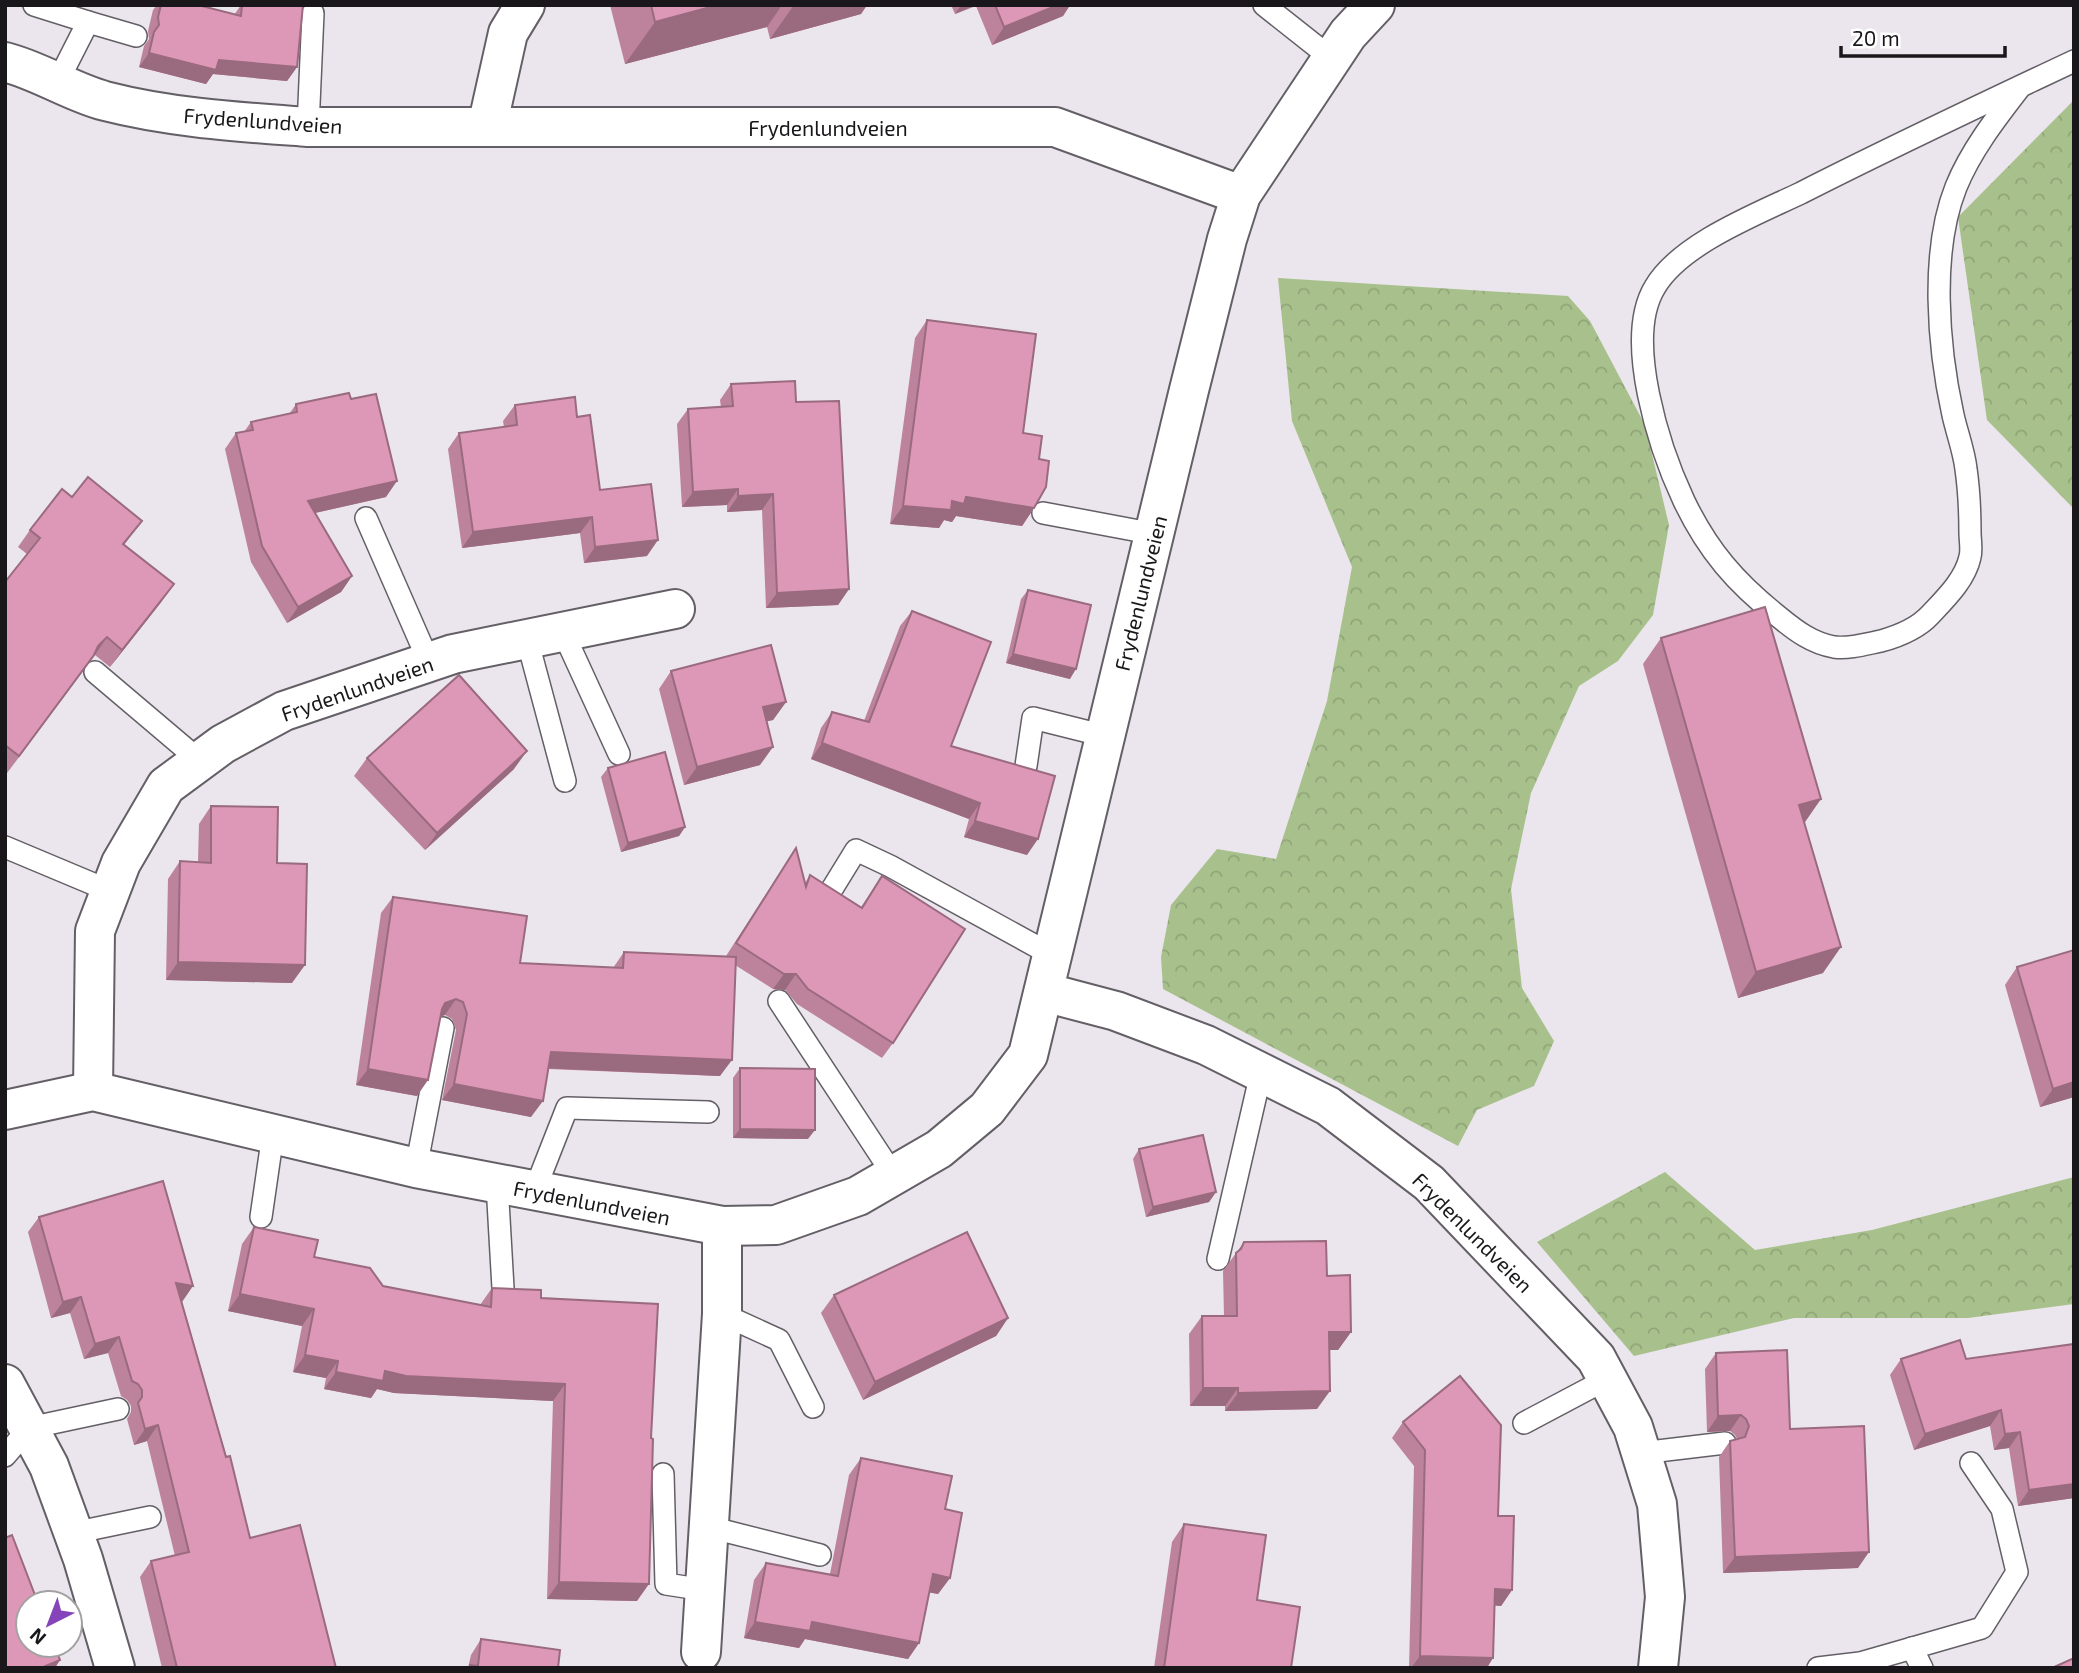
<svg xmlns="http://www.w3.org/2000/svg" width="2079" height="1673" viewBox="0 0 2079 1673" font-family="'Exo 2',sans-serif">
	<defs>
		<pattern id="forest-crowns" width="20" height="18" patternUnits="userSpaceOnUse" patternTransform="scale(1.75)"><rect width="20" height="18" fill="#a8c18c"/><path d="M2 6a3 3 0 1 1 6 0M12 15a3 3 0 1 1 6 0" fill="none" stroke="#90a578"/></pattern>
	</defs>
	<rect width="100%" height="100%" fill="#ebe5ed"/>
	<g fill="url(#forest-crowns)">
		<polygon points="2074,100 2074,509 1987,420 1958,217"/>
		<polygon points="1278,278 1568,296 1590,321 1645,425 1669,525 1653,615 1618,661 1579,686 1531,793 1511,889 1522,988 1554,1041 1534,1086 1477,1110 1458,1146 1163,989 1161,957 1171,905 1217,849 1276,859 1327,701 1352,567 1292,421"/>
		<polygon points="1665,1172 1755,1250 1872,1230 2074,1177 2074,1304 1968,1318 1794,1318 1634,1356 1537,1242"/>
	</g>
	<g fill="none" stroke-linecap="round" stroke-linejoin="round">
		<defs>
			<g id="service">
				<polyline points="34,5 88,22"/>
				<polyline points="1264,5 1331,58"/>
				<polyline points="58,81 88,22 136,36"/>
				<path d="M2021,86c-24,31 -50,64 -65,101 -26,65 -18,160 -3,228 4,18 11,36 13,54 3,21 4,43 4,64 0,7 2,17 0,24 -5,23 -25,42 -40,58 -13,14 -31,21 -49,26 -15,3 -32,8 -47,6 -22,-4 -38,-16 -55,-30 -43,-34 -71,-66 -95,-116 -24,-51 -61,-162 -29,-214 25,-43 102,-73 146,-94 90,-46 182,-89 273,-132"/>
				<polyline points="308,127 313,13"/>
				<polyline points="1043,513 1155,534"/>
				<polyline points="366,518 429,662"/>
				<polyline points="563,632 619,754"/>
				<polyline points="527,639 565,781"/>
				<polyline points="95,672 200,761"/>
				<polyline points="1026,766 1033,718 1105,736"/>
				<polyline points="5,847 110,891"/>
				<polyline points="832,889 856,850 890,866 1052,955"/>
				<polyline points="779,1001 894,1176"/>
				<polyline points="416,1168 443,1028"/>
				<polyline points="497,1184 503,1288"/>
				<polyline points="534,1192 567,1108 708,1112"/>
				<polyline points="261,1217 273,1134"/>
				<polyline points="1218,1259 1261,1073"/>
				<polyline points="722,1314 779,1340 813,1407"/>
				<polyline points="1524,1423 1607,1379"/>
				<polyline points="1641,1453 1725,1443"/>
				<polyline points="5,1456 29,1428 118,1409"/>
				<polyline points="663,1474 666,1584 705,1590"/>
				<polyline points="709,1527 820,1555"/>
				<polyline points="73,1533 150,1517"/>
				<polyline points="1912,1648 1922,1668"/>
				<polyline points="1818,1668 1860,1663 1982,1628 2017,1572 2002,1509 1971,1463"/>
			</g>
			<g id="minor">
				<path d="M5,62c35,9 66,30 100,39 66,17 135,21 203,26h747l186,68"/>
				<polyline points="487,127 508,33 525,5"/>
				<polyline points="1044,992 1116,1011 1206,1045 1328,1106 1429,1183 1596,1358 1633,1427 1657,1504 1665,1597 1658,1668"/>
				<polyline points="93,1091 95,931 121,863 166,786 223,744 284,711 453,654 675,609"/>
				<polyline points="5,1110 93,1091 416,1168 722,1226 776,1225 858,1196 939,1149 987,1109 1028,1055 1189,390 1227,239 1241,195 1348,34 1375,5"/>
				<polyline points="5,1384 49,1466 83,1559 115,1668"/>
				<polyline points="701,1652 722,1314 722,1226"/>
			</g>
		</defs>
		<use href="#service" stroke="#645f66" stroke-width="24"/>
		<use href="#minor" stroke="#645f66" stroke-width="42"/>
		<use href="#service" stroke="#fff" stroke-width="21"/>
		<use href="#minor" stroke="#fff" stroke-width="38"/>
	</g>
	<g fill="#bd839d">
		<polygon points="157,5 198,5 234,15 241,5 303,5 297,67 287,81 213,74 206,84 139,67 144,46 149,39 148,31 153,10"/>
		<polygon points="610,5 867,5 861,14 770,39 767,27 625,64"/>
		<polygon points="951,5 1070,5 1063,16 992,45 976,6 955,14"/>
		<polygon points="927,320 1023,433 1039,459 1034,508 1022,526 956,516 952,522 944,520 939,528 890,524 915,338"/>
		<polygon points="731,384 796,402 849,589 838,605 766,608 762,510 727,512 727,505 682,507 677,424 688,409 721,407 720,400"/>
		<polygon points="296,404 386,497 315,513 352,576 341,592 287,623 251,562 225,449 236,433 244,432 251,422 290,413"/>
		<polygon points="515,405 577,417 600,490 647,556 584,563 580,533 462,548 448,449 459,433 504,427 503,421"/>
		<polygon points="72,497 142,521 124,545 162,601 110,667 95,655 93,656 7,773 5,772 5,582 27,554 18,547 30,530"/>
		<polygon points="1028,590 1070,679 1006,663 1021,599"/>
		<polygon points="912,611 951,746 1027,855 964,837 969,819 811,759 821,728 832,712 864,721 900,626"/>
		<polygon points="1661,638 1804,822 1823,973 1738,998 1643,664"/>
		<polygon points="671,671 786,702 773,720 767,721 760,765 684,785 659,689"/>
		<polygon points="367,758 514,769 425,850 354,776"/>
		<polygon points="608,768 685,827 679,836 621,852 601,777"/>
		<polygon points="211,806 277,863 292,983 166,980 168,879 180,861 198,862 199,824"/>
		<polygon points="796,848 805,883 810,875 861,907 882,876 893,1043 882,1058 797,1004 785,990 773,989 735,965 720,1076 548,1069 531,1117 442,1100 456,1030 452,1019 445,1015 440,1017 417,1096 356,1085 381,913 393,897 520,963 613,968 624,952 726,956"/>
		<polygon points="2074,950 2074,1097 2040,1107 2005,985 2017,967"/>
		<polygon points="740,1068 808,1139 733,1138 733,1078"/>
		<polygon points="1139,1149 1216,1192 1209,1202 1146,1217 1133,1159"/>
		<polygon points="39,1217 182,1302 250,1538 336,1668 162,1668 140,1577 151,1561 175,1556 147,1441 134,1445 127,1419 131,1412 131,1406 127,1400 121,1396 108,1353 84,1359 70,1313 51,1318 28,1232"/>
		<polygon points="254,1227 314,1257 383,1286 480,1305 492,1288 541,1298 637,1601 547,1599 553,1401 394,1393 377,1389 371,1398 324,1389 326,1378 293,1372 302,1326 228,1311 242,1244"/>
		<polygon points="1244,1242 1327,1276 1351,1332 1338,1350 1329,1350 1317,1409 1225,1411 1225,1406 1190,1406 1189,1334 1202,1316 1224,1316 1223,1271"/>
		<polygon points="834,1295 1008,1318 996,1336 863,1400 821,1313"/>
		<polygon points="1716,1353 1790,1429 1858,1568 1723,1573 1719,1457 1730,1441 1737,1439 1735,1435 1730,1431 1707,1432 1705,1369"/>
		<polygon points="1901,1359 1966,1359 2074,1498 2018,1506 2009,1448 1994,1450 1990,1426 1914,1450 1890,1375"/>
		<polygon points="1403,1422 1498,1516 1512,1590 1501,1606 1495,1605 1487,1668 1409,1668 1414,1466 1392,1438"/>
		<polygon points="861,1458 945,1509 950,1578 938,1594 929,1592 919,1643 908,1659 805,1639 799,1648 744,1638 754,1580 766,1563 830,1574 849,1475"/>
		<polygon points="1184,1524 1257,1600 1291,1668 1154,1668 1172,1542"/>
		<polygon points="481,1639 558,1668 468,1668 471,1655"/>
	</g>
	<g fill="#9a6a7f">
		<polygon points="718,5 782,5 767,27 625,64 655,22"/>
		<polygon points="794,5 867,5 861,14 770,39"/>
		<polygon points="961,5 976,5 955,14"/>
		<polygon points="1058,5 1070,5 1063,16 992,45 1004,27"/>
		<polygon points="149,53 219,60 297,67 287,81 213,74 206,84 139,67"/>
		<polygon points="397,481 386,497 297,517 308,501"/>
		<polygon points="738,489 727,505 682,507 693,492"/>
		<polygon points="773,494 762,510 727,512 738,496"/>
		<polygon points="966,497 1034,508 1022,526 956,516 952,522 944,520 939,528 890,524 903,506 952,501"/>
		<polygon points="592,517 580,533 462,548 473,532"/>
		<polygon points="658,540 647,556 584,563 595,547"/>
		<polygon points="352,576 341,592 287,623 298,607"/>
		<polygon points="174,584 162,601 110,667 122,650"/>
		<polygon points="849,589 838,605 766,608 777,593"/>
		<polygon points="107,637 95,655 7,773 98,646"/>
		<polygon points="1013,654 1076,669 1070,679 1006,663"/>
		<polygon points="786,702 773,720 751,725 763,707"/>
		<polygon points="822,743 980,803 969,819 811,759"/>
		<polygon points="773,747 760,765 684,785 697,767"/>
		<polygon points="527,751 514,769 425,850 437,833"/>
		<polygon points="1821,799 1803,825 1799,805"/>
		<polygon points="975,821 1038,839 1027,855 964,837"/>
		<polygon points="685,827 679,836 621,852 628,843"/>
		<polygon points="1841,947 1823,973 1738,998 1756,972"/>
		<polygon points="178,962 305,965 292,983 166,980"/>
		<polygon points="784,974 796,974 785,990 773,989"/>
		<polygon points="456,999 445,1015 434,1019 445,1003"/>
		<polygon points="551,1052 732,1060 720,1076 540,1068"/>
		<polygon points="368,1069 428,1080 417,1096 356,1085"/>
		<polygon points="2074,1082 2074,1097 2040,1107 2053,1089"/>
		<polygon points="454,1084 543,1101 531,1117 442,1100"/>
		<polygon points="740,1129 815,1130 808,1139 733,1138"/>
		<polygon points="1216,1192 1209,1202 1146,1217 1153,1207"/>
		<polygon points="176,1283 193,1286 182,1302"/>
		<polygon points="240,1294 314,1309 302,1326 228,1311"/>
		<polygon points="81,1297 70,1313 51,1318 63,1302"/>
		<polygon points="1008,1318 996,1336 863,1400 875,1382"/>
		<polygon points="1329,1332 1351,1332 1338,1350 1316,1350"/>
		<polygon points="119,1337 108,1353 84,1359 95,1344"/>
		<polygon points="305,1355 338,1361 326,1378 293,1372"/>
		<polygon points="385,1371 565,1384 553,1401 394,1393 377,1389 371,1398 324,1389 336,1372"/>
		<polygon points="1203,1388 1238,1388 1225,1406 1190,1406"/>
		<polygon points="1330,1391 1317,1409 1225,1411 1238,1393"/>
		<polygon points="2001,1410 1990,1426 1914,1450 1925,1434"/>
		<polygon points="1741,1415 1730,1431 1707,1432 1718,1416"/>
		<polygon points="158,1425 147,1441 134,1445 145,1429"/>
		<polygon points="2020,1432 2009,1448 1994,1450 2005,1434"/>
		<polygon points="2074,1484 2074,1498 2018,1506 2029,1490"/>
		<polygon points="1869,1552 1858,1568 1723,1573 1735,1557"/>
		<polygon points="933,1574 950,1578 938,1594 921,1591"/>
		<polygon points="559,1582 649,1584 637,1601 547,1599"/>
		<polygon points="1495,1589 1512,1590 1501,1606 1484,1605"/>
		<polygon points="755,1622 812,1622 919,1643 908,1659 805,1639 799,1648 744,1638"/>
		<polygon points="1420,1656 1493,1658 1487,1668 1411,1668"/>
		<polygon points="60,1660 55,1668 41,1668"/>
	</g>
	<g fill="#dc98b6" stroke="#9a6a7f" stroke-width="2">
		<polygon points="161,5 198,5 241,16 242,5 263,6 263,5 303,5 297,67 219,60 216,70 149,53 154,32 159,25 158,17"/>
		<polygon points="651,5 718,5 655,22"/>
		<polygon points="995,5 1058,5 1004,27"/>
		<polygon points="927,320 1036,334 1023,433 1042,436 1039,459 1049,461 1046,487 1034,508 966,497 964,504 952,501 951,510 903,506"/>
		<polygon points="795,381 796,402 839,401 849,589 777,593 773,494 738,496 738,489 693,492 688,409 733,406 731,384"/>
		<polygon points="349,393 351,399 376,394 397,481 308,501 352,576 298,607 262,546 236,433 253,430 251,422 297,412 296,404"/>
		<polygon points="575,397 577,417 590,415 600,490 651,484 658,540 595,547 592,517 473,532 459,433 517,425 515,405"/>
		<polygon points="88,477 142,521 123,544 174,584 122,650 107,637 98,646 94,655 19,756 5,745 5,582 40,538 30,530 62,489 72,497"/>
		<polygon points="1028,590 1091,605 1076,669 1013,654"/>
		<polygon points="1765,607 1821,799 1799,805 1841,947 1756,972 1661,638"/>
		<polygon points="912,611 991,642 951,746 1055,776 1038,839 975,821 980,803 822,743 832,712 869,722"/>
		<polygon points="771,645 786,702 763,707 773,747 697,767 671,671"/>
		<polygon points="459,675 527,751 437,833 367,758"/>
		<polygon points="665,752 685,827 628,843 608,768"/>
		<polygon points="211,806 278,807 277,863 307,864 305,965 178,962 180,861 211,863"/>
		<polygon points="796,848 806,887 810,875 862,908 882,876 965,929 893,1043 808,989 796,974 784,974 736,943"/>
		<polygon points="393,897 527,916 520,963 623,968 624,952 736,957 732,1060 551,1052 543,1101 454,1084 467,1014 463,1002 456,999 445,1003 442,1009 428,1080 368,1069"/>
		<polygon points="2074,950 2074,1082 2053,1089 2017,967"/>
		<polygon points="740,1068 815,1069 815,1130 740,1129"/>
		<polygon points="1203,1135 1216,1192 1153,1207 1139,1149"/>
		<polygon points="163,1181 193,1286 176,1283 226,1457 230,1456 250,1538 300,1525 336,1668 177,1668 151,1561 189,1552 158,1425 145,1429 138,1403 142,1397 142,1390 138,1384 132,1381 119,1337 95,1344 81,1297 63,1302 39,1217"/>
		<polygon points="254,1227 318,1240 314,1257 370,1268 383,1286 491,1307 492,1288 541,1290 541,1298 658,1304 651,1438 653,1439 649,1584 559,1582 565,1384 406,1376 385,1371 383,1381 336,1372 338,1361 305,1355 314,1309 240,1294"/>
		<polygon points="967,1232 1008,1318 875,1382 834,1295"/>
		<polygon points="1326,1241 1327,1276 1350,1275 1351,1332 1329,1332 1330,1391 1238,1393 1238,1388 1203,1388 1202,1316 1237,1316 1236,1253 1241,1249 1244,1242"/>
		<polygon points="1960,1340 1966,1359 2074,1344 2074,1484 2029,1490 2020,1432 2005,1434 2001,1410 1925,1434 1901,1359"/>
		<polygon points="1787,1350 1790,1429 1864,1426 1869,1552 1735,1557 1730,1441 1745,1437 1749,1426 1746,1419 1741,1415 1718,1416 1716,1353"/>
		<polygon points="1460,1376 1501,1425 1498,1516 1514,1516 1512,1590 1495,1589 1493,1658 1420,1656 1425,1450 1403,1422"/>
		<polygon points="861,1458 952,1476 945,1509 962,1513 950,1578 933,1574 919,1643 812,1622 810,1631 755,1622 766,1563 838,1576"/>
		<polygon points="1184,1524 1266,1535 1257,1600 1300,1607 1291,1668 1164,1668"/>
		<polygon points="12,1535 38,1603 28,1603 28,1645 54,1645 60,1660 41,1668 5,1668 5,1538"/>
		<polygon points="481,1639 560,1650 558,1668 470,1668 470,1665 478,1666"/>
		<polygon points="2074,1658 2074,1668 2052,1668"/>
	</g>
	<g text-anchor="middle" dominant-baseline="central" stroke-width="5" stroke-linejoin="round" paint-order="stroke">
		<g font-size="21" fill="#19171a" stroke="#fff">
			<text transform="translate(263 120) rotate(4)">Frydenlundveien</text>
			<text x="828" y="127">Frydenlundveien</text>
			<text transform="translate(1140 593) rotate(-76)">Frydenlundveien</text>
			<text transform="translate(357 688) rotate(-19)">Frydenlundveien</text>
			<text transform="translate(592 1202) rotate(11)">Frydenlundveien</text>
			<text transform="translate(1473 1232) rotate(45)">Frydenlundveien</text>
		</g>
	</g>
	<rect width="2079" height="1673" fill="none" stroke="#19171a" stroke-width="14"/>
	<g transform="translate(49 1624) rotate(222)"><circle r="33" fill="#ffffff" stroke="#a3a2a3" stroke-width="2"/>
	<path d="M0-5L12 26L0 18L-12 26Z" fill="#8544b9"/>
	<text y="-10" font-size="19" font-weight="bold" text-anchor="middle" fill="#19171a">N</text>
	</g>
	<path d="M1841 46v10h164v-10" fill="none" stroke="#19171a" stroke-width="3.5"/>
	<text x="1852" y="46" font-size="21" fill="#19171a" stroke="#ffffff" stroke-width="5" paint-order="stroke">20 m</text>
</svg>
